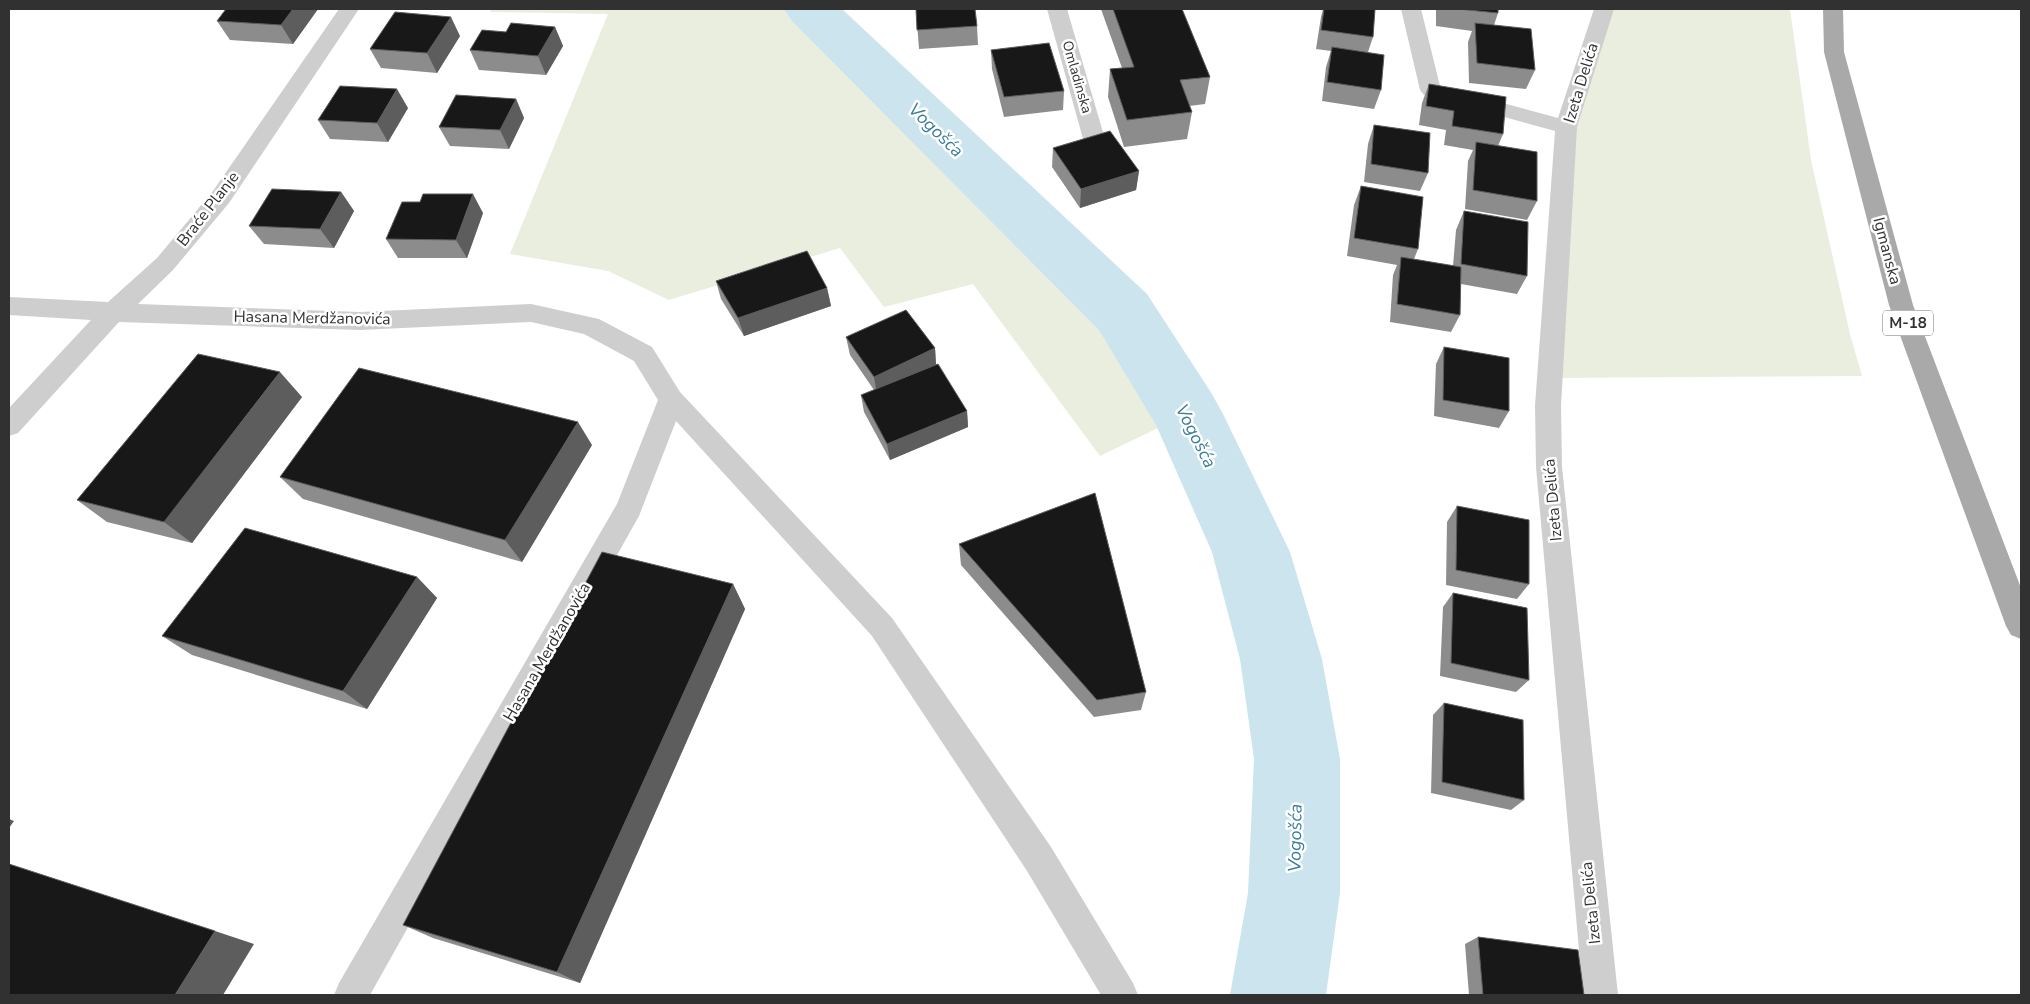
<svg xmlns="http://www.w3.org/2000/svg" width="2030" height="1004" viewBox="0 0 2030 1004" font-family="'Nunito Sans',sans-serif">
	<rect width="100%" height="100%" fill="#fff"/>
	<g fill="#e9eedf">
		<polygon points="492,9 811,9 1123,312 1187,414 1100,456 973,284 884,307 840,248 669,300 608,271 510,254 608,14 490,12"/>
		<polygon points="1610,9 1790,9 1811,160 1850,334 1862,376 1550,378 1566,127"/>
	</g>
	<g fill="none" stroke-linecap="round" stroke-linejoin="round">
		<polygon fill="#cbe4ee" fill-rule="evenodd" points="784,9 842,9 1147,294 1212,394 1223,414 1290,552 1322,659 1340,759 1340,893 1326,995 1230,995 1248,893 1254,759 1240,659 1212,552 1156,425 1099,330 792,21"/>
		<g fill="#cecece" fill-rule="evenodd">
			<polygon points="339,9 359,9 229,203 173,270 138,304 360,312 531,304 599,319 652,347 680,392 892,618 1051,847 1133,983 1138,995 1101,995 1027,871 872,636 676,421 639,516 370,995 334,995 339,983 617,504 658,400 634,361 584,334 531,322 360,330 119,322 18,433 9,436 9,408 91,320 9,315 9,297 108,302 157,258 213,191"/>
			<polygon points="1047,9 1067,9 1107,146 1104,151 1096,153 1088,151 1085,146"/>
			<polygon points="1401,9 1421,9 1440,86 1558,118 1594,9 1614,9 1577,127 1561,406 1562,467 1618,995 1583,995 1536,467 1535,406 1555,131 1424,95 1420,90"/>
		</g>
		<polygon fill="#a9a9a9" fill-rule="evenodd" points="1823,9 1843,9 1844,52 1913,305 2021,588 2021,639 2011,635 2006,626 1889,305 1824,52"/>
	</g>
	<g fill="#8c8c8c">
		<polygon points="318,9 293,44 230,40 217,21"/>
		<polygon points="916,9 977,26 978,45 919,49"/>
		<polygon points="1101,9 1182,9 1210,77 1205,104 1189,106 1192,112 1187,139 1124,147 1108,97 1110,69 1122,68"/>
		<polygon points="1323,9 1375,9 1373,37 1368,52 1381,90 1374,109 1322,101 1326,67 1331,51 1316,49 1321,17"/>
		<polygon points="1436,9 1498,9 1498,13 1494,25 1535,70 1526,89 1469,83 1468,42 1472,31 1436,26"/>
		<polygon points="555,27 563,46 546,75 479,70 470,50 506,32"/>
		<polygon points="460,36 437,73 381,68 370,49"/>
		<polygon points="991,50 1064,91 1063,110 1004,117 992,69"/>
		<polygon points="1429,84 1503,134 1498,146 1537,201 1527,220 1465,209 1468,161 1473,150 1444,145 1446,130 1419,125 1422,103"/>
		<polygon points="516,99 524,118 509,149 450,146 439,127"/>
		<polygon points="408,108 388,142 330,139 318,120"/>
		<polygon points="1374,125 1428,173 1420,191 1364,182 1368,144"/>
		<polygon points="1053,148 1139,171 1136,190 1080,208 1052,167"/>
		<polygon points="1361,186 1418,249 1414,259 1453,266 1456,230 1464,211 1527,276 1517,294 1461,284 1460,315 1451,332 1390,322 1393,275 1397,265 1347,256 1354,205"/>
		<polygon points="341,192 354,211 334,248 264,244 249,226"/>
		<polygon points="483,213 467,258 398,258 386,239"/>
		<polygon points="716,281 827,288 831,306 744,336 721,299"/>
		<polygon points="846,337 935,348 936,365 967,411 968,427 890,460 864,412 861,395 874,390 850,355"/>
		<polygon points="1444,347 1509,411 1499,428 1434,416 1436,364"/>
		<polygon points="302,397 192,543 107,522 77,500"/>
		<polygon points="592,445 522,562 303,499 280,477"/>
		<polygon points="1457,506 1529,584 1517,599 1446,585 1447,522"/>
		<polygon points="959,544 1146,692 1141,710 1094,717 961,565"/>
		<polygon points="417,577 437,598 367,709 192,655 162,636"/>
		<polygon points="733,584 745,609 580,983 433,938 403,925"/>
		<polygon points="1453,593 1529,680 1516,692 1440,676 1443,607"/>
		<polygon points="1444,703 1524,800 1511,810 1431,793 1433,715"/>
		<polygon points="1478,937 1584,995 1469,995 1465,944"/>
	</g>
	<g fill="#5d5d5d">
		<polygon points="293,9 318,9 293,44 281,25"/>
		<polygon points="451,17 460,36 437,73 427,53"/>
		<polygon points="555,27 563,46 546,75 538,56"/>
		<polygon points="397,89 408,108 388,142 377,123"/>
		<polygon points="516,99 524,118 509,149 500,130"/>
		<polygon points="1139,171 1136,190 1080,208 1081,189"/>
		<polygon points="341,192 354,211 334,248 320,229"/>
		<polygon points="473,194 483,213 467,258 456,240"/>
		<polygon points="827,288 831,306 744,336 738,318"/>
		<polygon points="935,348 936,365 877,394 874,377"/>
		<polygon points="280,372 302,397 192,543 164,522"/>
		<polygon points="967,411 968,427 890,460 887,444"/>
		<polygon points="578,422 592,445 522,562 505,540"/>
		<polygon points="417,577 437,598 367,709 343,691"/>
		<polygon points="733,584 745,609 580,983 557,972"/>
		<polygon points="9,819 14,821 9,828"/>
		<polygon points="215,931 254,944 223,995 175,995"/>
	</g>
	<g fill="#181818" stroke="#5d5d5d">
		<polygon points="226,9 293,9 281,25 217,21"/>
		<polygon points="916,9 975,9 977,26 917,30"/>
		<polygon points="1113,9 1182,9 1210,77 1180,80 1192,112 1127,120 1110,69 1134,67"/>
		<polygon points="1324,9 1375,9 1373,37 1321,30"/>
		<polygon points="1458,9 1498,9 1498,13"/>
		<polygon points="395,12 451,17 427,53 370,49"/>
		<polygon points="511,23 555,27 538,56 470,50 482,30 506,32"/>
		<polygon points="1475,23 1531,29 1535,70 1477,63"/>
		<polygon points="1049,43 1064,91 1004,97 991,50"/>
		<polygon points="1332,47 1384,55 1381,90 1327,82"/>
		<polygon points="1429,84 1506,97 1503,134 1452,126 1454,111 1426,106"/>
		<polygon points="340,86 397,89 377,123 318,120"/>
		<polygon points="456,95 516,99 500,130 439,127"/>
		<polygon points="1374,125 1430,133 1428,173 1371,164"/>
		<polygon points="1110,131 1139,171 1081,189 1053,148"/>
		<polygon points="1476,142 1537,152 1537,201 1473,190"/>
		<polygon points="1361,186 1423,197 1418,249 1354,238"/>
		<polygon points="272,189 341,192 320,229 249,226"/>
		<polygon points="423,194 473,194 456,240 386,239 402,202 420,202"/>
		<polygon points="1464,211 1528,222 1527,276 1461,264"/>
		<polygon points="807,251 827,288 738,318 716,281"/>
		<polygon points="1401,257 1461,267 1460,315 1397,304"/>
		<polygon points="906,310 935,348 874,377 846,337"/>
		<polygon points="1444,347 1509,358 1509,411 1443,400"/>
		<polygon points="198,354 280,372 164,522 77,500"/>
		<polygon points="938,364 967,411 887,444 861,395"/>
		<polygon points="359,368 578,422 505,540 280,477"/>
		<polygon points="1095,493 1146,692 1097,700 959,544"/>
		<polygon points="1457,506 1529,520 1529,584 1456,570"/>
		<polygon points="245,528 417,577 343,691 162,636"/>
		<polygon points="602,552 733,584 557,972 403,925"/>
		<polygon points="1453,593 1527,608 1529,680 1451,663"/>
		<polygon points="1444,703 1523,720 1524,800 1442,782"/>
		<polygon points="9,864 215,931 175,995 9,995"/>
		<polygon points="1478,937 1578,950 1584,995 1483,995"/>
	</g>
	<g text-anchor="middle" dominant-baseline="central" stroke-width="5" stroke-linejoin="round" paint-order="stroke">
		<g font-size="14" fill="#313131" stroke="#fff">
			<text transform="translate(1077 77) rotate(74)">Omladinska</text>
		</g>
		<rect fill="#fff" stroke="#6f6f6f" stroke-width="1" x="1883" y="310.5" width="50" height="25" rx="4"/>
		<g font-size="15" font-weight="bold" fill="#313131">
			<text x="1908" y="323">M-18</text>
		</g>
		<g font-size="16" fill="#313131" stroke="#fff">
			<text transform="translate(1581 83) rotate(-73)">Izeta Delića</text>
			<text transform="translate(208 209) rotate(-52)">Braće Planje</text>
			<text transform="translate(1887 251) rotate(75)">Igmanska</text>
			<text transform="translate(312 318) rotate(1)">Hasana Merdžanovića</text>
			<text transform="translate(1553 500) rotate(-95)">Izeta Delića</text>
			<text transform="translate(547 652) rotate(-60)">Hasana Merdžanovića</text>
			<text transform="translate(1591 903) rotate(-96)">Izeta Delića</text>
		</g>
		<g font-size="18" font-style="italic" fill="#3a7d98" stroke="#fff">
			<text transform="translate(936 130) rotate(44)">Vogošća</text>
			<text transform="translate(1196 436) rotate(63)">Vogošća</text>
			<text transform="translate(1295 838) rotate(-89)">Vogošća</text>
		</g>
	</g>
	<rect width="2030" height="1004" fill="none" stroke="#313131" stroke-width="20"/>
</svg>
